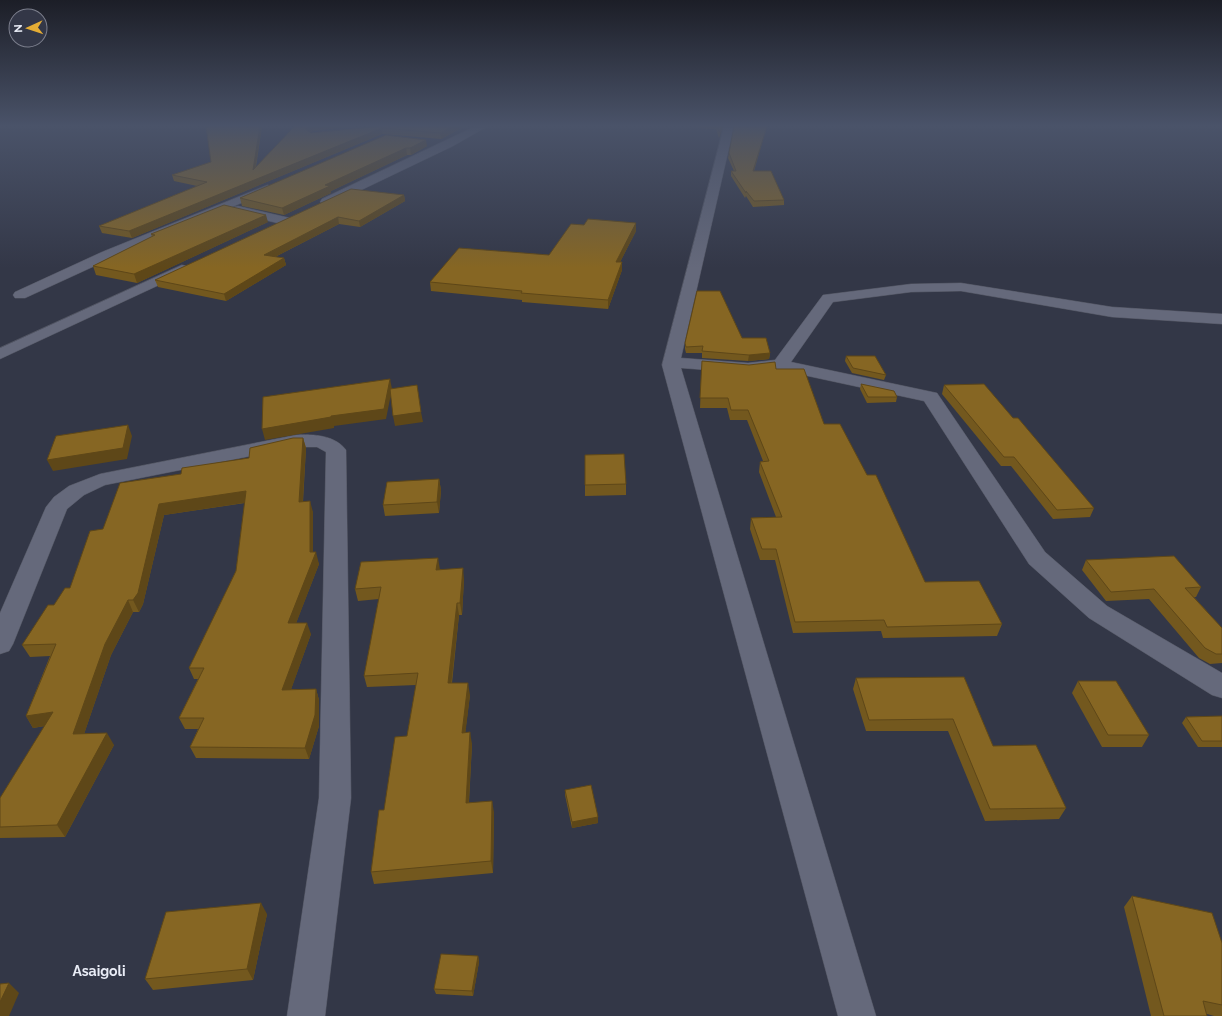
<svg xmlns="http://www.w3.org/2000/svg" width="1222" height="1016" viewBox="0 0 1222 1016" font-family="Raleway,sans-serif">
	<rect width="100%" height="100%" fill="#333747"/>
	<g fill="none" stroke-linecap="round" stroke-linejoin="round">
		<defs>
			<g id="minor">
				<polygon points="476,126 488,126 453,146 330,205 326,206 320,202 322,199"/>
				<polygon points="724,126 734,126 681,358 748,363 775,360 823,295 911,284 961,283 1112,307 1222,314 1222,324 1112,317 961,291 911,292 833,302 791,362 937,393 1045,552 1107,606 1222,673 1222,698 1212,695 1089,618 1029,564 924,401 780,370 748,373 681,368 876,1016 838,1016 662,365"/>
				<polygon points="268,185 274,188 272,190 112,258 25,298 15,298 13,295 15,292 102,252"/>
				<polygon points="238,206 290,218 292,221 286,225 234,213 232,210 234,207"/>
				<polygon points="182,265 187,266 189,269 187,272 0,359 0,348"/>
				<path d="M296,435c17,-1 39,0 50,15l5,348 -26,218h-38l32,-218 7,-346 -9,-5h-21l-191,38 -21,10 -17,14 -54,135 -4,7 -9,3v-41l46,-106 8,-10 15,-11 31,-12z"/>
			</g>
		</defs>
		<use href="#minor" stroke="#515461" stroke-width="1"/>
		<use href="#minor" fill="#65697b" fill-rule="evenodd"/>
	</g>
	<g fill="#73581e">
		<polygon points="262,126 256,167 295,126 313,131 310,132 311,133 382,126 465,126 441,139 382,134 132,238 102,233 99,226 197,186 174,181 172,175 211,162"/>
		<polygon points="698,126 723,126 719,138 716,129 698,128"/>
		<polygon points="734,126 767,126 754,171 784,200 784,205 753,207 746,196 745,198 731,176 731,171 734,171 728,158 729,153"/>
		<polygon points="386,135 427,146 411,155 407,155 331,191 331,193 284,215 242,206 240,198"/>
		<polygon points="404,195 405,201 360,227 339,224 275,257 284,258 286,265 226,301 158,287 155,280"/>
		<polygon points="268,222 137,283 96,275 93,266 152,237 151,234"/>
		<polygon points="636,231 620,262 622,262 622,270 608,309 522,302 522,300 431,291 430,282 549,255"/>
		<polygon points="742,338 770,353 769,359 748,361 702,358 702,353 686,353 685,349 685,343"/>
		<polygon points="846,356 886,375 884,380 852,373 845,361"/>
		<polygon points="702,361 776,369 824,424 925,582 1002,624 997,636 883,638 881,631 793,633 775,560 760,560 750,529 751,518 776,517 759,472 760,462 763,461 747,420 730,420 727,408 700,408"/>
		<polygon points="861,384 897,397 896,402 867,403 860,389"/>
		<polygon points="944,385 1013,418 1094,508 1090,517 1053,519 1011,466 1001,466 942,394"/>
		<polygon points="303,438 306,448 303,502 313,512 313,552 319,564 296,623 311,634 291,689 316,689 319,700 319,726 309,759 196,758 190,747 198,729 185,729 179,718 198,679 194,679 189,668 236,571 245,503 164,515 143,604 139,612 133,612 111,655 84,734 114,745 65,837 0,838 0,798 45,726 33,728 26,716 50,656 30,657 22,645 54,605 70,588 103,529 181,474 249,458"/>
		<polygon points="585,455 626,484 626,495 585,496"/>
		<polygon points="439,479 441,490 439,513 385,516 383,505"/>
		<polygon points="1086,560 1201,587 1196,597 1194,597 1222,628 1222,663 1210,664 1199,658 1149,599 1106,601 1082,570"/>
		<polygon points="440,569 464,579 462,615 459,615 452,683 470,695 465,733 472,744 469,803 494,812 493,873 374,884 371,872 384,810 407,736 416,685 367,687 364,676 379,599 358,601 355,589"/>
		<polygon points="964,677 993,746 1066,808 1059,819 985,821 948,731 866,731 853,689 856,678"/>
		<polygon points="1078,681 1149,735 1142,747 1102,747 1072,693"/>
		<polygon points="1222,716 1222,747 1198,747 1182,723 1186,717"/>
		<polygon points="565,790 598,817 598,823 572,828 565,795"/>
		<polygon points="1132,896 1222,943 1222,1016 1214,1016 1207,1014 1207,1016 1151,1016 1124,907"/>
		<polygon points="267,914 253,980 153,990 145,979"/>
		<polygon points="478,956 479,962 473,996 436,994 434,989"/>
	</g>
	<g fill="#5e4718">
		<polygon points="260,126 262,126 254,176 253,170"/>
		<polygon points="310,126 355,126 313,131 307,134 305,129"/>
		<polygon points="454,126 465,126 441,139 440,133"/>
		<polygon points="722,126 723,126 719,138 720,133"/>
		<polygon points="767,126 752,176 753,171"/>
		<polygon points="382,128 382,134 132,238 129,231"/>
		<polygon points="426,140 427,146 411,155 410,148"/>
		<polygon points="406,148 407,155 331,191 331,193 284,215 282,208 325,185"/>
		<polygon points="404,195 405,201 360,227 359,221"/>
		<polygon points="266,215 268,222 137,283 134,274"/>
		<polygon points="338,217 339,224 265,262 264,255"/>
		<polygon points="636,223 636,231 616,270 616,262"/>
		<polygon points="284,258 286,265 226,301 224,294"/>
		<polygon points="622,262 622,270 608,309 608,300"/>
		<polygon points="770,353 769,359 748,361 749,355"/>
		<polygon points="390,379 392,389 386,419 334,426 334,428 265,440 262,429 331,416"/>
		<polygon points="421,412 423,422 395,426 393,416"/>
		<polygon points="128,425 132,436 127,459 53,471 47,460"/>
		<polygon points="303,438 306,448 302,513 299,502"/>
		<polygon points="439,479 441,490 439,513 437,502"/>
		<polygon points="246,491 250,502 164,515 143,604 139,612 133,600 159,504"/>
		<polygon points="310,501 313,512 313,560 316,552 319,564 292,634 288,623 310,552"/>
		<polygon points="438,558 440,570 436,570"/>
		<polygon points="463,568 464,579 462,615 460,603"/>
		<polygon points="128,600 133,612 111,655 80,746 73,734 105,644"/>
		<polygon points="457,603 459,615 450,695 448,683"/>
		<polygon points="307,623 311,634 287,701 282,690"/>
		<polygon points="468,683 470,695 464,745 462,733"/>
		<polygon points="316,689 319,700 319,726 309,759 305,748"/>
		<polygon points="53,712 61,723 33,728 26,716"/>
		<polygon points="470,732 472,744 468,815 466,803"/>
		<polygon points="107,733 114,745 65,837 57,825"/>
		<polygon points="492,801 494,812 493,873 491,861"/>
		<polygon points="598,817 598,823 572,828 572,822"/>
		<polygon points="261,903 267,914 253,980 247,969"/>
		<polygon points="478,956 479,962 473,996 472,991"/>
		<polygon points="9,983 19,993 9,1016 0,1016 0,1002"/>
	</g>
	<g fill="#866623" stroke="#5e4718">
		<polygon points="206,126 260,126 253,170 295,126 310,126 305,129 311,133 382,126 454,126 440,133 382,128 129,231 99,226 207,182 172,175 211,162"/>
		<polygon points="717,126 722,126 720,133"/>
		<polygon points="734,126 767,126 753,171 771,171 784,200 754,201 746,191 746,193 731,171 736,171 729,153"/>
		<polygon points="386,135 426,140 410,148 406,148 325,185 330,186 282,208 240,198"/>
		<polygon points="351,189 404,195 359,221 338,217 264,255 284,258 224,294 155,280"/>
		<polygon points="224,205 266,215 134,274 93,266 155,235 151,234"/>
		<polygon points="588,219 636,223 616,262 622,262 608,300 521,293 522,291 430,282 459,248 549,255 571,224 584,225"/>
		<polygon points="697,291 720,291 742,338 766,338 770,353 749,355 702,351 703,346 686,347 685,343"/>
		<polygon points="846,356 875,356 886,375 853,368"/>
		<polygon points="702,361 749,365 775,362 776,369 804,369 824,424 840,424 867,475 876,475 925,582 979,581 1002,624 887,627 884,620 795,622 776,549 762,549 751,518 782,517 760,462 769,461 748,410 731,410 728,398 700,398"/>
		<polygon points="390,379 384,409 331,416 331,417 262,429 263,397"/>
		<polygon points="861,384 894,391 897,397 868,397"/>
		<polygon points="984,384 1013,418 1018,418 1094,508 1057,510 1014,457 1004,457 944,385"/>
		<polygon points="417,385 421,412 393,416 390,389"/>
		<polygon points="128,425 123,448 47,460 56,436"/>
		<polygon points="293,438 303,438 299,502 310,501 310,552 316,552 288,623 307,623 282,690 316,689 315,715 305,748 190,747 204,718 179,718 204,668 189,668 236,571 246,491 159,504 138,593 133,600 128,600 105,644 73,734 107,733 57,825 0,827 0,798 53,712 26,716 56,644 22,645 48,605 54,605 65,588 70,588 90,531 103,529 120,483 181,474 182,468 249,458 250,448"/>
		<polygon points="624,454 626,484 585,485 585,455"/>
		<polygon points="439,479 437,502 383,505 387,482"/>
		<polygon points="1174,556 1201,587 1185,588 1222,628 1222,654 1216,654 1205,648 1154,589 1111,592 1086,560"/>
		<polygon points="438,558 436,570 463,568 460,603 457,603 448,683 468,683 462,733 470,732 466,803 492,801 491,861 371,872 379,810 384,810 395,737 407,736 418,673 364,676 381,587 355,589 361,562"/>
		<polygon points="964,677 993,746 1036,745 1066,808 990,809 953,719 869,720 856,678"/>
		<polygon points="1078,681 1116,681 1149,735 1108,735"/>
		<polygon points="1222,716 1222,741 1202,741 1186,717"/>
		<polygon points="591,785 598,817 572,822 565,790"/>
		<polygon points="1132,896 1212,913 1222,943 1222,1005 1203,1001 1207,1016 1164,1016"/>
		<polygon points="261,903 247,969 145,979 166,912"/>
		<polygon points="441,954 478,956 472,991 434,989"/>
		<polygon points="9,983 0,1002 0,984"/>
	</g>
	<linearGradient id="sky" x2="0" y2="1"><stop stop-color="#1c1e27"/><stop offset="0.47" stop-color="#4a5369"/><stop offset="1" stop-color="#4a5369" stop-opacity="0"/></linearGradient>
	<rect width="1222" height="268" fill="url(#sky)"/>
	<g text-anchor="middle" dominant-baseline="central" stroke-width="4" stroke-linejoin="round" paint-order="stroke">
		<g font-size="14" font-weight="bold" fill="#e9ecf6" stroke="#333747">
			<text x="99" y="971">Asaigoli</text>
		</g>
	</g>
	<g transform="translate(28 28) rotate(267)"><circle r="19" fill="#333747" stroke="#7c7f8d"/>
	<path d="M0-3L7 15L0 10L-7 15Z" fill="#e5ad35"/>
	<text y="-6" font-size="11" font-weight="bold" text-anchor="middle" fill="#e9ecf6">N</text>
	</g>
</svg>
